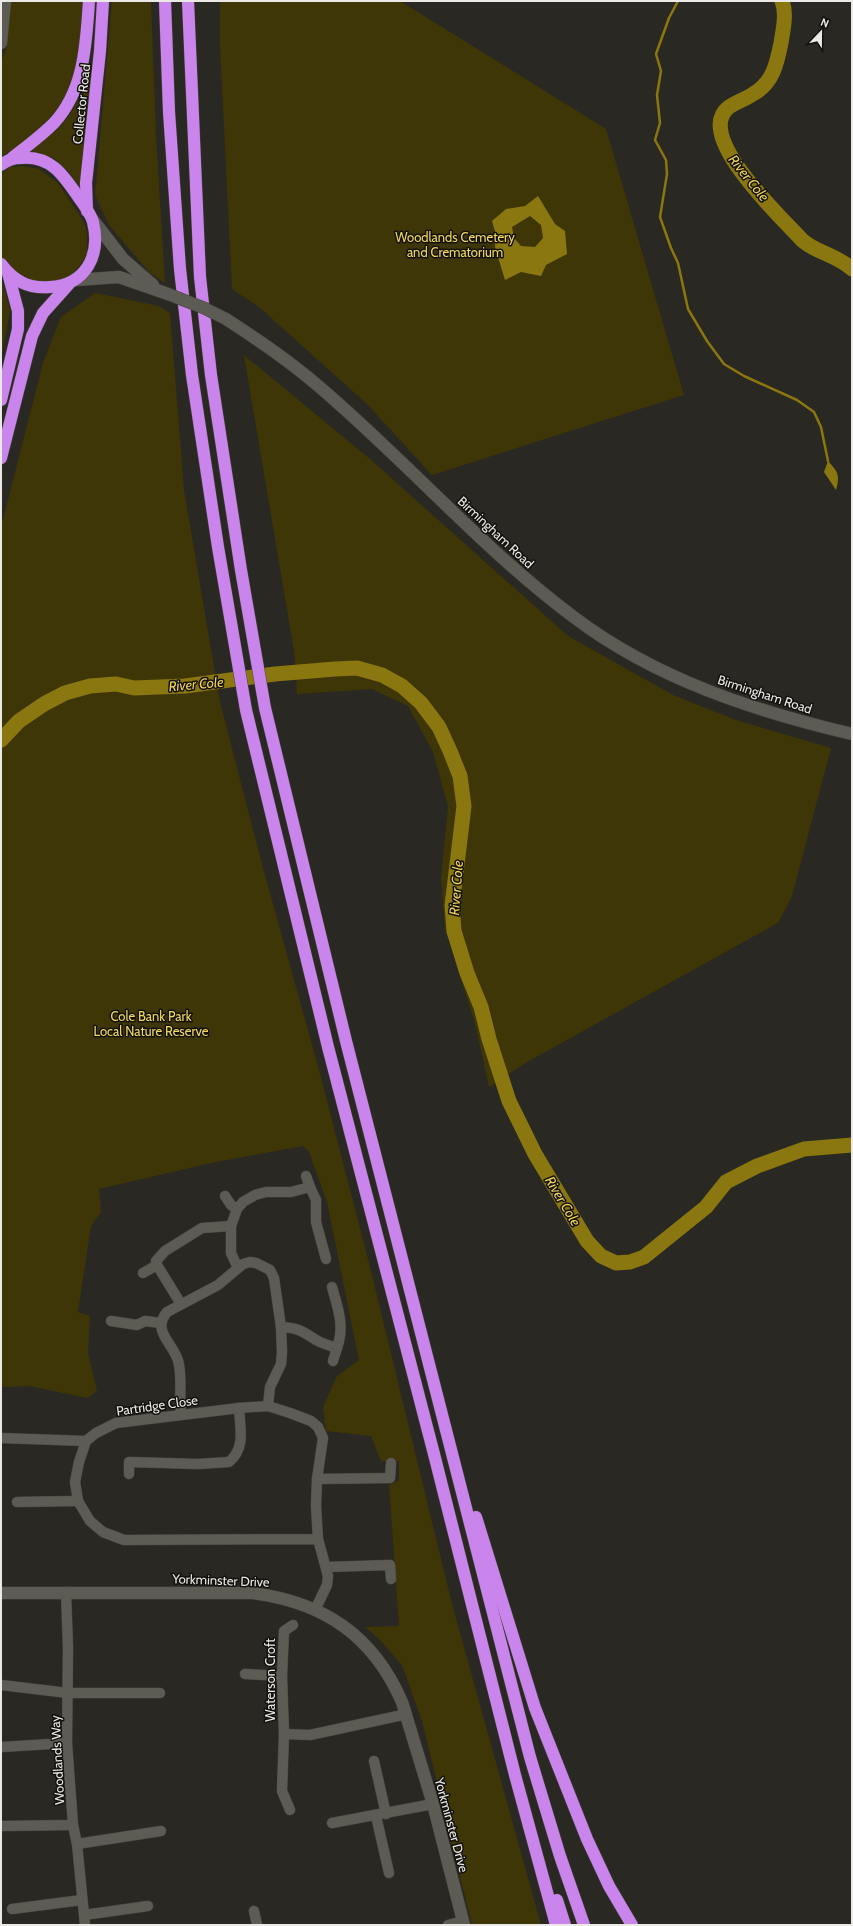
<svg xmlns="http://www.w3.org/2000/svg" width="853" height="1926" viewBox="0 0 853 1926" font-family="Cabin,sans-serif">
	<rect width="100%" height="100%" fill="#2a2822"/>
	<g fill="#3f3607">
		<path d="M9,1h74c-1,16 0,33 -3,49 -6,46 -38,87 -79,106v-94l6,-16z"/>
		<polygon points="112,1 151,1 156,136 165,283 149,272 109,225 95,195"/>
		<polygon points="220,1 400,1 606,129 684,395 432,475 367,404 259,307 232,289 220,48"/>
		<path d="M94,64l-13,125 -13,-18 -14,-13 -22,-6c3,-7 19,-17 26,-23 19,-20 25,-38 33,-64z"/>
		<polygon points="23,166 39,169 58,183 84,222 87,233 87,253 80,265 70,277 58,283 26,281 5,262 1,256 1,175 10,167"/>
		<polygon points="1,278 10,310 1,360"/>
		<polygon points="95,293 159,306 170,313 184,490 220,702 263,868 319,1070 370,1267 452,1604 541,1925 472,1925 422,1721 402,1665 377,1637 365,1627 399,1626 389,1485 399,1480 399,1461 381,1461 371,1436 326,1431 323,1407 337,1376 359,1360 327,1202 309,1152 303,1146 211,1163 99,1189 101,1212 91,1226 78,1312 90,1316 88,1353 97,1391 87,1398 30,1386 1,1387 1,527 43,363 61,317"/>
		<polygon points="244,355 370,459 568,636 673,695 736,720 831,748 792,896 778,923 527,1062 489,1087 475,1023 445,929 441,880 448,806 433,752 408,706 372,689 297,694 294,651"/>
	</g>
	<g fill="#8b770f" fill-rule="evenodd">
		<path d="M538,196l17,28 10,7 2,23 -21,11 -5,11 -20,-4 -16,8 -10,-33 1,-12 -4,-14 14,-12 19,-3zM530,216l11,9 2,13 -8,9 -14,-1 -7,-8 -2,-11z"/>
		<path d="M828,461c10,11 12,14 8,29l-12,-18z"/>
	</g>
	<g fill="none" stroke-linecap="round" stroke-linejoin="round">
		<polyline stroke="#8b770f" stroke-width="2.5" points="678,1 669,18 656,54 661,71 657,95 660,123 655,140 666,160 667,174 660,217 671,248 678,263 688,309 707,341 724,364 744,376 797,400 814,412 821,427 828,461"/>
		<g stroke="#8b770f" stroke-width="15">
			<path d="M782,1c5,12 1,29 -1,42 -4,20 -8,40 -28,51 -7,5 -17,8 -24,13 -37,28 54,112 73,133 14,13 33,14 50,29"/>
			<polyline points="1,740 19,721 44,704 65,693 90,686 116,684 134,688 185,686 275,674 335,669 357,668 382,675 402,686 421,703 439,727 450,751 460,776 464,806 452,906 454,931 467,973 481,1007 489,1039 509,1101 535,1154 587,1241 601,1256 616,1263 630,1262 644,1257 706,1207 726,1182 757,1166 804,1149 852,1145"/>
		</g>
		<defs>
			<g id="street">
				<polyline points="306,1176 310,1187"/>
				<polyline points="225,1196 231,1205 237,1209"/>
				<polyline points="238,1268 231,1253 231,1226 237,1209 243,1202 255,1195 266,1192 291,1192 310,1187 316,1200 316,1222 326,1259"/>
				<polyline points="143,1273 157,1265"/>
				<polyline points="181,1304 157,1265 156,1261 165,1251 202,1228 231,1226"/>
				<polyline points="111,1321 137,1325 145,1321 161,1323"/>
				<path d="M281,1327c18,1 21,4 35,13 7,4 15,6 21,8 8,-22 1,-39 -5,-61"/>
				<polyline points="333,1361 337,1348"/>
				<path d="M181,1414c-2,-16 1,-34 -2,-49 -2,-20 -29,-32 -12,-53l51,-27 25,-21 7,-2 6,1 14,7 4,8 7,49 1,25 -1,12 -11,23 -2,19"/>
				<polyline points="1,1438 86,1441"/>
				<path d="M129,1474v-12l69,2 31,-2c17,-14 11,-34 10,-54"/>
				<polyline points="317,1479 390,1478 391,1463"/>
				<polyline points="17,1502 78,1501"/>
				<polyline points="326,1567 390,1565 391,1579"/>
				<polyline points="66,1592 68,1648 67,1743 73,1825 77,1844 85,1925"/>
				<polyline points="315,1610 327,1585 328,1576 318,1539 316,1506 317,1479 323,1438 318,1427 311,1421 290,1413 268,1406 239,1408 116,1423 96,1433 86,1441 79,1462 75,1482 78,1501 90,1521 103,1532 124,1540 318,1539"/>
				<polyline points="293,1625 284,1631 282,1676 284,1734 310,1735 407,1714"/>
				<polyline points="245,1674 282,1676"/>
				<polyline points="1,1685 68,1693 160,1693"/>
				<polyline points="284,1734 282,1791 290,1810"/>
				<polyline points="1,1747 67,1743"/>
				<polyline points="374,1761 386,1814"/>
				<polyline points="376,1816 389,1873"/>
				<polyline points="332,1823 433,1804"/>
				<polyline points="1,1826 73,1825"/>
				<polyline points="77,1844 161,1831"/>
				<polyline points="12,1909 82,1900"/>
				<polyline points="254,1911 257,1925"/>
				<polyline points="84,1915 148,1906"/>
				<polyline points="448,1925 463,1921"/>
			</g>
			<g id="secondary">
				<polyline points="1,43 5,1"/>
				<polyline points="93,220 123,259 153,285"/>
				<polyline points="76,280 119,277 168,294"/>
				<path d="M226,319c31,20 62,41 90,65 89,75 165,164 259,234 81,61 179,93 277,116"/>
				<path d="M1,1593h251c71,9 121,42 150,109l31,102 31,121"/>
			</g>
			<g id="highway">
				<polyline points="165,1 169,112 180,269 192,375 218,547 246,710 328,1047 434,1454 515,1775 556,1925"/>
				<polyline points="188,1 200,277 211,375 241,570 265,708 346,1041 530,1757 560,1856 584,1925"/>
				<path d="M12,158c14,-11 29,-22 42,-35 31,-34 32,-80 35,-122"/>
				<path d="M1,165c6,-5 12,-7 20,-7 30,-3 43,18 58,40 5,7 12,16 14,24 8,33 -7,63 -43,65 -22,2 -36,-6 -49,-23"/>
				<polyline points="87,211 86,183 100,51 103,1"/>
				<polyline points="1,400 18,329 18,311 8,273"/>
				<polyline points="1,458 32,336 43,313 69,284"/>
				<polyline points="476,1517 535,1708 587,1839 609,1886 632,1925"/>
				<polyline points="557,1900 565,1925"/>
			</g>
		</defs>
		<use href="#street" stroke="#46453f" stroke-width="11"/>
		<use href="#secondary" stroke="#46453f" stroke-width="13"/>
		<use href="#highway" stroke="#46453f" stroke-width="13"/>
		<use href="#street" stroke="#5c5b54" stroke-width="10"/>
		<use href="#secondary" stroke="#5c5b54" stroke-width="12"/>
		<use href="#highway" stroke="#ca85ec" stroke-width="12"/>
		<defs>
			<polyline id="secondary-bridge" points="168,294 204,308 226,319"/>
		</defs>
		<use href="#secondary-bridge" stroke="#46453f" stroke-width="13" stroke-linecap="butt"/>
		<use href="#secondary-bridge" stroke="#5c5b54" stroke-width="12"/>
	</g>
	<g text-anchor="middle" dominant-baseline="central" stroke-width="3" stroke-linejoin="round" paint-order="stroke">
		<g font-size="13" fill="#eae9e5" stroke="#12110e">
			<text transform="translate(81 104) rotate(-84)">Collector Road</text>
			<text transform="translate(496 532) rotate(43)">Birmingham Road</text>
			<text transform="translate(765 694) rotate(18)">Birmingham Road</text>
			<text transform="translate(157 1405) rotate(-8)">Partridge Close</text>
			<text transform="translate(221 1580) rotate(2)">Yorkminster Drive</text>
			<text transform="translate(270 1680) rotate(-90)">Waterson Croft</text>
			<text transform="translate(57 1760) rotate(-93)">Woodlands Way</text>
			<text transform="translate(452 1825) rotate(75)">Yorkminster Drive</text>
		</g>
		<g font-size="13" fill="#f2d85d" stroke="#12110e">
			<text x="455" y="237">Woodlands Cemetery<tspan x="455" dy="15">and Crematorium</tspan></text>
			<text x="151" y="1016">Cole Bank Park<tspan x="151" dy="15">Local Nature Reserve</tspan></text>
		</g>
		<g font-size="14" font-style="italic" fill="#eed358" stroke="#12110e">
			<text transform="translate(749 178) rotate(51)">River Cole</text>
			<text transform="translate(196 684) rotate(-5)">River Cole</text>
			<text transform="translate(456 888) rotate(-86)">River Cole</text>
			<text transform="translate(563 1201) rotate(59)">River Cole</text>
		</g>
	</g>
	<rect width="853" height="1926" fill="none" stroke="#eae9e5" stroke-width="4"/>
	<g transform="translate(821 32) rotate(22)" stroke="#12110e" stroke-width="3" paint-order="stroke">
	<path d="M0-3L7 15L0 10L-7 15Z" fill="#eae9e5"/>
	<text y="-6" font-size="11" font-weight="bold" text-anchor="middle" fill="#eae9e5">N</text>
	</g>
</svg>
